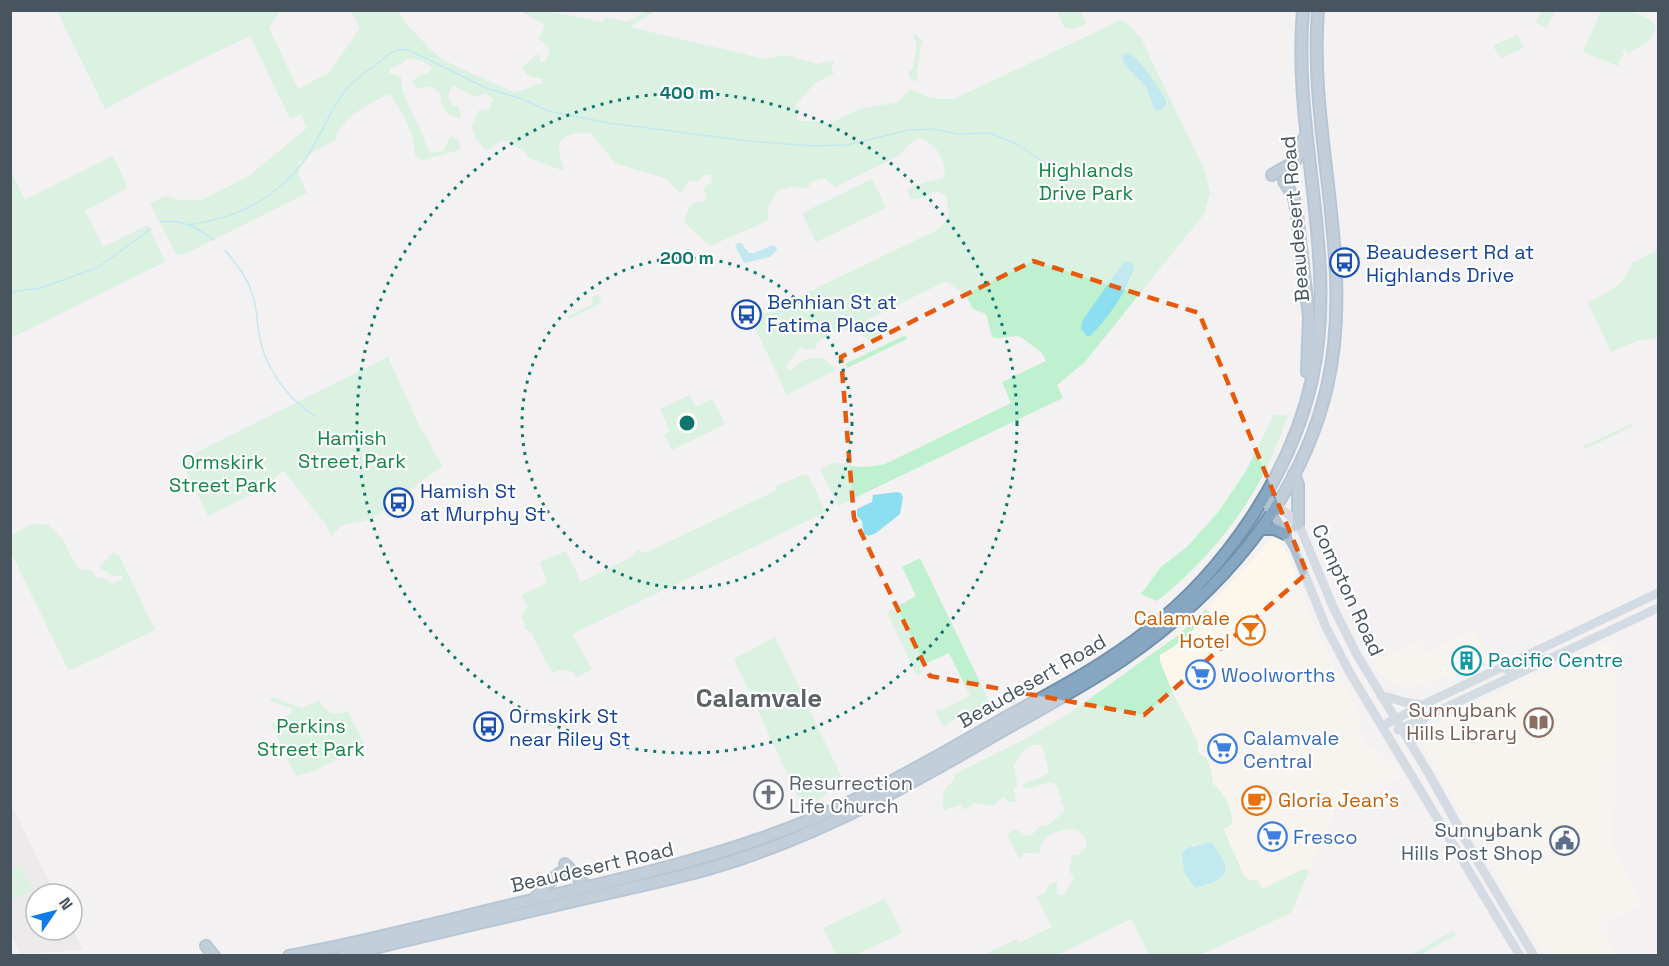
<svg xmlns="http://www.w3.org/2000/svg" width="1669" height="966" viewBox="0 0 1669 966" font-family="'Space Grotesk',sans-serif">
	<rect width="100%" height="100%" fill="#f3f1f1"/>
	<g fill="#fdf7eb">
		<polygon points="1273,538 1278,538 1288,555 1315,627 1360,718 1361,721 1357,728 1368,748 1374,749 1401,777 1336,807 1291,913 1203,955 1227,805 1151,654 1196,620"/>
		<polygon points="1475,630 1489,659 1486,663 1412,688 1398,686 1387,680 1379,673 1371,659 1397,652 1419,642 1424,655"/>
		<polygon points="1607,643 1613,645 1615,651 1616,684 1614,848 1641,905 1598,925 1616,955 1544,955 1427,755 1423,740 1427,731 1435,723"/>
	</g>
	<polygon fill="#e4e2e3" points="11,803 55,894 36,894 36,930 72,929 83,950 20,954 11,934"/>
	<g fill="#bff1d0" fill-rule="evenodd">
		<path d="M57,11h223l-11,17 29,61 31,-16 31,-45 -9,-17h47l9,14 23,24 15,12 68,31c11,-1 19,-6 30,-9l-1,-5c-10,0 -15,-1 -20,-10l13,-13h5v7h5l4,-8v-7l-10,-8 6,-14 -24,-14h25l56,11 4,-5 21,5 19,-11h9l-26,16 136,32 20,-4 32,9 17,-4 -3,12 4,1 -20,10 -20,22 6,6 -4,4v6h20l12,3 31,-15 38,-7 12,-13c6,2 9,4 14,6 9,5 20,4 30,4l165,-78h6l16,17 65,136 4,19 -6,21 -120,149 -27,22 6,13 -225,108 -18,-37 16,-7c18,6 31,6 49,2l126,-61 -9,-21 44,-21 -4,-8 -21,-16c-10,-3 -18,4 -29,0l-6,-23 -13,-5 -7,-13 -20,-15 -77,38 1,7 8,10 -3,8 -23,-15 -16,2 -19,12 -1,5 -11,2 -4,-3 -14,17v5l4,2c14,-13 12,-13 33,-13l12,12 -49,25 -35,-73 3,-4 184,-89c12,-11 11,-19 6,-35l-11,-3 -8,6 -15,3 -4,-11c12,-7 25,-7 38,-12 0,-19 -8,-34 -27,-39l-12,9 -6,8 -65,32 -11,-9 -11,3 -7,8 -13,-3 -15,4c-5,9 -13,19 -9,30l-59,26 -26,-24c4,-13 6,-21 20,-20l3,-4 -3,-8 3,-6h5l-1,-9h-7l-7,7 -7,-2 -10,14 -13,-15 -52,-16 -24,-30c-12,-1 -35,0 -32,19 1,6 4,12 5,19l-35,-13 -7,-9 -8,-3 -5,-6 -10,2 -13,9 -10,-12 -4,-13 7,-16 11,-1 3,-10 -8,-6 -9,4 -22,-11 -4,3 -2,8 4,8 7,1 2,13c-15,-5 -20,-10 -21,-26l-7,-6 -17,1 -3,-7 8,-7 7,-1 5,-5 -11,-7 -14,-3 -7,6 -10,4 -2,5 12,4c1,20 10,32 18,50 5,9 5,17 12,26l12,-2 8,-15 8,4 1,10 -38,10 -7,-5c0,-21 -13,-44 -25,-61 -19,8 -51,24 -54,46l-30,16 -8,8 1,11 8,18 -124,62 -7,-1 -26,-51 16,-7 14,4h22l47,-24 58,-48 -6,-14 -11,5 -40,-83 -85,41 -60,32z"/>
		<path d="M1057,11h24l5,13c-21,8 -21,8 -29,-13z"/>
		<polygon points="1542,11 1555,11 1546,28 1535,22"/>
		<path d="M1601,11c18,-1 40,-1 54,13 1,17 -14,22 -27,29l-2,-4 -4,2 2,5 -3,1 -3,9 -35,-14z"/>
		<polygon points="916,34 923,43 921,44 917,72 918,81 911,80 908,72 913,69 917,44 913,36"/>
		<polygon points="1517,35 1524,46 1523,48 1501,58 1494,48 1495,45"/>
		<polygon points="113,156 128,188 85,211 103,247 148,225 165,262 11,338 11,171 25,200"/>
		<polygon points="872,179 886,208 816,242 802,213"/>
		<path d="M1658,250v88l-19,2 -28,12 -23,-50c20,-9 37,-17 44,-39z"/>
		<polygon points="598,294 602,302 569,319 568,316 593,304 591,298"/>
		<polygon points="905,335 907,339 847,368 845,364"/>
		<polygon points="388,357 421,430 424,433 442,466 372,519 343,525 331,536 327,526 283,470 265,488 208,516 181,460"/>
		<polygon points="689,395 696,407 712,399 725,424 672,450 664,434 670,431 660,409"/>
		<path d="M1274,414l14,2c-7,17 -13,35 -21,51 -25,52 -66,99 -110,134l-16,-7 20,-27 26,-20 32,-36 27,-40z"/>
		<polygon points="1631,424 1633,426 1585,449 1584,446"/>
		<path d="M804,474l1,3 3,-2 18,37 -254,122 20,35 -15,8c-6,-9 -16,-8 -25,-4l-21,-41 -7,-4 1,-5 -4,-6 6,-10 -5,-12 25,-12 -7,-21 26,-11 15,31 49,-24 8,-8 8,3 129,-62 2,-5z"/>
		<polygon points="31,524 49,525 63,540 78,569 92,570 95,577 103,578 113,584 122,579 121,576 112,576 99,567 103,562 108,560 108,556 113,553 119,555 155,630 69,671 11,553 11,536"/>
		<polygon points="920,558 990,703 990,708 974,716 951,721 945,726 942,725 936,712 937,710 944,709 970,696 949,653 922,665 920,667 922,672 917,676 887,612 916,596 902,567"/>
		<path d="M1206,609l4,4 -4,5 2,5c-14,-2 -14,8 -23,15 -8,6 -16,12 -25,17v6l12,30 26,51v11c14,5 13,20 15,31 11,9 20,24 19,40l-8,5 1,4 19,42 5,6 8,-2 5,10 39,-19 6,-1 2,3 -18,41 -90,42h-52l-18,-36 -73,36h-75l34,-16 2,4 33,-16 -15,-30 8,-4 4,-9 8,-2v12l6,2 11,-18 -5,-7 3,-16h6l9,-8 -2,-10 -7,-7c-13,-2 -37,3 -37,20l-3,3h-13l-6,6 -11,-23 4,-6h5l7,6 8,-1 7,-8 10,-2 16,-14 -8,-25 -5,-4 -26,7 -4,-4c10,-6 19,-5 27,-13l-7,-27h-10l-9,6 -9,14 3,19 -3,6 2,12h-7l-6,-5 -10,9 -19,-3 -7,6 -5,-1 -1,-3 -18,5c0,-7 -1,-16 3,-22 5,-6 7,-5 9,-13l6,-4 64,-32 45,-26 108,-78zM1213,844l7,12 5,18 -9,7 -21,7 -5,-6 2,-37z"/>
		<polygon points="775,637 843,780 805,812 734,659"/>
		<path d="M272,697l30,11 17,-8c8,15 14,15 29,11l17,34 -54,27 -15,4 -25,-52 20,-10 1,-6 -22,-7z"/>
		<polygon points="20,865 32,890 11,901 11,870"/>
		<polygon points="885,899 902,933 855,955 837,955 823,928"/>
		<polygon points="1453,931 1456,937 1454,936 1419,955 1411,955"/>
	</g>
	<g fill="#8bdff0">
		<path d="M1128,52c17,12 27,32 38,48v4l-5,7 -7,-2 -7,-21 -23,-24 -2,-8z"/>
		<polygon points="738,243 741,243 749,253 754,253 773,245 776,247 777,250 770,257 744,263 735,245"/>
		<path d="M1128,261l4,2 2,5c-9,26 -25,49 -44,68h-3l-6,-7 1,-8 41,-58z"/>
		<polygon points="897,492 901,493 903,497 900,514 876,533 868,536 864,534 862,521 857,516 857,509 872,502 873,495"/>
		<path d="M1207,842l6,2 12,19v11l-9,7 -21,7 -11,-16 -2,-18c7,-11 15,-6 25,-12z"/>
	</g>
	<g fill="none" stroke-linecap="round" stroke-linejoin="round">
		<g stroke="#8bdff0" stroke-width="1.5">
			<path d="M160,222c22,-4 37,6 54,18"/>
			<path d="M189,225c43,-6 83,-24 111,-59 19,-23 27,-52 45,-75 9,-11 21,-19 32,-27 11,-9 16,-16 32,-14l79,39 35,10 25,12 61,12 140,18 64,5 34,-1 62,-15 23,-1 27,5 31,-1 27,11 55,37"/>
			<path d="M225,250c11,14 22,26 27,43 5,13 5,28 7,41 5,32 28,65 56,82"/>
			<polyline points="10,292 40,288 97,268 151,229"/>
		</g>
		<defs>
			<g id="highway">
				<path d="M1272,175c21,-14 25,-7 31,-35"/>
				<polyline points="1284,181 1294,198 1297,214 1309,317 1307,372"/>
				<polyline points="1294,474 1298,485 1298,525"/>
				<polyline points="1261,529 1274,529 1285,534"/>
				<polyline points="565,864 587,887"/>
				<polyline points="535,899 543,888 560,873"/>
				<polyline points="206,946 214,956"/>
				<path d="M289,956c82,-15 162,-37 243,-56 95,-22 188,-43 278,-80 67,-28 130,-65 193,-101 49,-27 100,-53 144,-88 77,-59 144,-156 165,-252 27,-122 -20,-245 -9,-369"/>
				<path d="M342,956c81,-20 163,-39 245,-58 51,-12 103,-22 153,-39 90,-30 173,-76 255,-124 43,-25 88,-48 129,-76 95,-65 176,-157 203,-272 29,-125 -19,-251 -9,-377"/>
			</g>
		</defs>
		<use href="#highway" stroke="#7291ad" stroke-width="14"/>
		<g stroke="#b0c2d0" stroke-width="9">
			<polyline points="1265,497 1289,515 1301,530 1334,609 1357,655 1429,774 1474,855 1534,956"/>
			<polyline points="1268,506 1294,548 1326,627 1350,673 1520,956"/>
			<polyline points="1503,667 1509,671 1537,659 1548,659"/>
			<path d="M1381,696c16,2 21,8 38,8"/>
			<polyline points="1382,726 1433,700 1658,593"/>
			<polyline points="1398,730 1658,608"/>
			<path d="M1411,744c4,-10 11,-17 13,-28"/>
		</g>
		<use href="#highway" stroke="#87a6c1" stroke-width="10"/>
	</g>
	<path d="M0 0H1669V966H0ZM1033,261l166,52 108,260 -163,142 -214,-39 -76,-158 -13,-161z" fill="#f3f1f1" fill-opacity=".55" fill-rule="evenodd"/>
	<path fill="none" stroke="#e8590c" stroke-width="4.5" stroke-dasharray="12 8" stroke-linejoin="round" d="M1033,261l166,52 108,260 -163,142 -214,-39 -76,-158 -13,-161z"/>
	<g fill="none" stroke="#0f766e" stroke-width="3" stroke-dasharray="3 6">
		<circle cx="687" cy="423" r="165"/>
		<circle cx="687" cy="423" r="330"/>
	</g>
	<defs>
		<symbol id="bus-ring" viewBox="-11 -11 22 22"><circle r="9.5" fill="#fff" stroke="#1a4fb4" stroke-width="1.5"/><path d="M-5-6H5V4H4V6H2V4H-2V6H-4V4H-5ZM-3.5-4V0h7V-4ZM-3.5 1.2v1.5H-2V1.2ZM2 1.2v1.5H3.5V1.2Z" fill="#1a4fb4"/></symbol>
		<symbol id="bar-ring" viewBox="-11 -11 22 22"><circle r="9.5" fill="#fff" stroke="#e8710a" stroke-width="1.5"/><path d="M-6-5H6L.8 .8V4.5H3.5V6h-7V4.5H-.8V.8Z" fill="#e8710a"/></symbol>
		<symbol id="building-ring" viewBox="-11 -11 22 22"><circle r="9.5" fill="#fff" stroke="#0f9aa8" stroke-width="1.5"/><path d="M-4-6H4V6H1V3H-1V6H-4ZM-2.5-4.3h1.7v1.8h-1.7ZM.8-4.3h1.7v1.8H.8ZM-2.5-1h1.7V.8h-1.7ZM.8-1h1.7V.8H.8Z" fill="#0f9aa8"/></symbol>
		<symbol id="supermarket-ring" viewBox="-11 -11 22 22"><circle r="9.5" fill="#fff" stroke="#3f7fe0" stroke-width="1.5"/><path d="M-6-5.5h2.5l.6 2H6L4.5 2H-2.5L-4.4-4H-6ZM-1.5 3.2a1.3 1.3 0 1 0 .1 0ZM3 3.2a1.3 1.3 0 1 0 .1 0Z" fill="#3f7fe0"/></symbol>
		<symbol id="library-ring" viewBox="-11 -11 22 22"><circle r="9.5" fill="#fff" stroke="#8d6e63" stroke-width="1.5"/><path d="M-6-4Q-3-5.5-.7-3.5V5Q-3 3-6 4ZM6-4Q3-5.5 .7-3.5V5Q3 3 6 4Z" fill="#8d6e63"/></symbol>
		<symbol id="church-ring" viewBox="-11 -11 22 22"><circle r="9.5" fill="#fff" stroke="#6b7280" stroke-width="1.5"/><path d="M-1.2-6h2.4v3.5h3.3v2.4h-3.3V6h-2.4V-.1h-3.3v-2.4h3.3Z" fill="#6b7280"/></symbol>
		<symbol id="cafe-ring" viewBox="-11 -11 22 22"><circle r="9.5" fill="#fff" stroke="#e8710a" stroke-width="1.5"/><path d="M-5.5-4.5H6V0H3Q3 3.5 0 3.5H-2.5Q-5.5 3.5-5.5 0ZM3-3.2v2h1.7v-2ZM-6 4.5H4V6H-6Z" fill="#e8710a"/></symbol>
		<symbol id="civic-ring" viewBox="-11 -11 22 22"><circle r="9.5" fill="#fff" stroke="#5c6f8a" stroke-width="1.5"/><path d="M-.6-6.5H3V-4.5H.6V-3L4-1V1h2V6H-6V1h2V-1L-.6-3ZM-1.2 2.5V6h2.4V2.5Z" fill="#5c6f8a"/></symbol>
	</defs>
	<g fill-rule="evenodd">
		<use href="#bus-ring" x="1328" y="246" width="33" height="33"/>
		<use href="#bus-ring" x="730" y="298" width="33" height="33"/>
		<use href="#bus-ring" x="382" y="486" width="33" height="33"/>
		<use href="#bar-ring" x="1234" y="614" width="33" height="33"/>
		<use href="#building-ring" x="1450" y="644" width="33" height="33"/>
		<use href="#supermarket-ring" x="1184" y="658" width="33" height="33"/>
		<use href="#library-ring" x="1522" y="706" width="33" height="33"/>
		<use href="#bus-ring" x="472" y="710" width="33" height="33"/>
		<use href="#supermarket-ring" x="1206" y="732" width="33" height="33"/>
		<use href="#church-ring" x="752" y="778" width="33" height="33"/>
		<use href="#cafe-ring" x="1240" y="784" width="33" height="33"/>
		<use href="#supermarket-ring" x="1256" y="820" width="33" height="33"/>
		<use href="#civic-ring" x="1548" y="824" width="33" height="33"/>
	</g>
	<g text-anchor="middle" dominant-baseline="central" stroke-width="4.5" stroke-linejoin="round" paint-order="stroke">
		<g font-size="20" fill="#148648" stroke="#fff">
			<text x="1086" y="170">Highlands<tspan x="1086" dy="23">Drive Park</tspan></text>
			<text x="352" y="438">Hamish<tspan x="352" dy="23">Street Park</tspan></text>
			<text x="223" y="462">Ormskirk<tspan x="223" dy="23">Street Park</tspan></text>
			<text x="311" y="726">Perkins<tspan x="311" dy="23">Street Park</tspan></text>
		</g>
		<g font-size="20" fill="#48555f" stroke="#fff">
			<text transform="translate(1295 219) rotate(-95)">Beaudesert Road</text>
			<text transform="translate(1348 590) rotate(65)">Compton Road</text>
			<text transform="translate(1032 681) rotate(-30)">Beaudesert Road</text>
			<text transform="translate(592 867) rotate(-13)">Beaudesert Road</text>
		</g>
		<g font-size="20" fill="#164399" stroke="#fff" text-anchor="start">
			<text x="1366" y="252">Beaudesert Rd at<tspan x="1366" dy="23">Highlands Drive</tspan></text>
			<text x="767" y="302">Benhian St at<tspan x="767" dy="23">Fatima Place</tspan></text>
			<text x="420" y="491">Hamish St<tspan x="420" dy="23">at Murphy St</tspan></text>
			<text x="509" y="716">Ormskirk St<tspan x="509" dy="23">near Riley St</tspan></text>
		</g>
		<g font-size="20" fill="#c56008" stroke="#fff" text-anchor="end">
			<text x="1230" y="618">Calamvale<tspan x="1230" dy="23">Hotel</tspan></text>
			<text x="1278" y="800" text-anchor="start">Gloria Jean's</text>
		</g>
		<g font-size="20" fill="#0d838f" stroke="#fff" text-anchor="start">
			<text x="1488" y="660">Pacific Centre</text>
		</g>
		<g font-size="20" fill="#366cbe" stroke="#fff" text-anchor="start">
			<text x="1221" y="675">Woolworths</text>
			<text x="1243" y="738">Calamvale<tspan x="1243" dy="23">Central</tspan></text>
			<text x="1293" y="837">Fresco</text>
		</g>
		<g font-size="20" fill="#785e54" stroke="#fff" text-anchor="end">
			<text x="1517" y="710">Sunnybank<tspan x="1517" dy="23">Hills Library</tspan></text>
		</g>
		<g font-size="20" fill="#5b616d" stroke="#fff" text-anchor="start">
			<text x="789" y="783">Resurrection<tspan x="789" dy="23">Life Church</tspan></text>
		</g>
		<g font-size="20" fill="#4e5e75" stroke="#fff" text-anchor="end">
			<text x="1543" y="830">Sunnybank<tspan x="1543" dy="23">Hills Post Shop</tspan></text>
		</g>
		<g font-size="26" font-weight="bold" fill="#5d6266" stroke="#fff">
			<text x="759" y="698">Calamvale</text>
		</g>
	</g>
	<circle cx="687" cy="423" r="9" fill="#0f766e" stroke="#fff" stroke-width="3"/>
	<g font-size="18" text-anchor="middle" font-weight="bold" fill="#0f766e" stroke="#fff" stroke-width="4.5" stroke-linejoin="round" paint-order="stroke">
		<text x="687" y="99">400 m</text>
		<text x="687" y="264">200 m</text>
	</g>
	<rect width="1669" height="966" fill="none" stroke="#48555f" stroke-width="24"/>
	<g transform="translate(54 912) rotate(55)"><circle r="28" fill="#ffffff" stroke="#b6bbbf" stroke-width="1.5"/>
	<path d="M0-4.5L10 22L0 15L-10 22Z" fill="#127bec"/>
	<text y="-9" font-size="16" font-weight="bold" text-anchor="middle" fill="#48555f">N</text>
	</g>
</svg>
